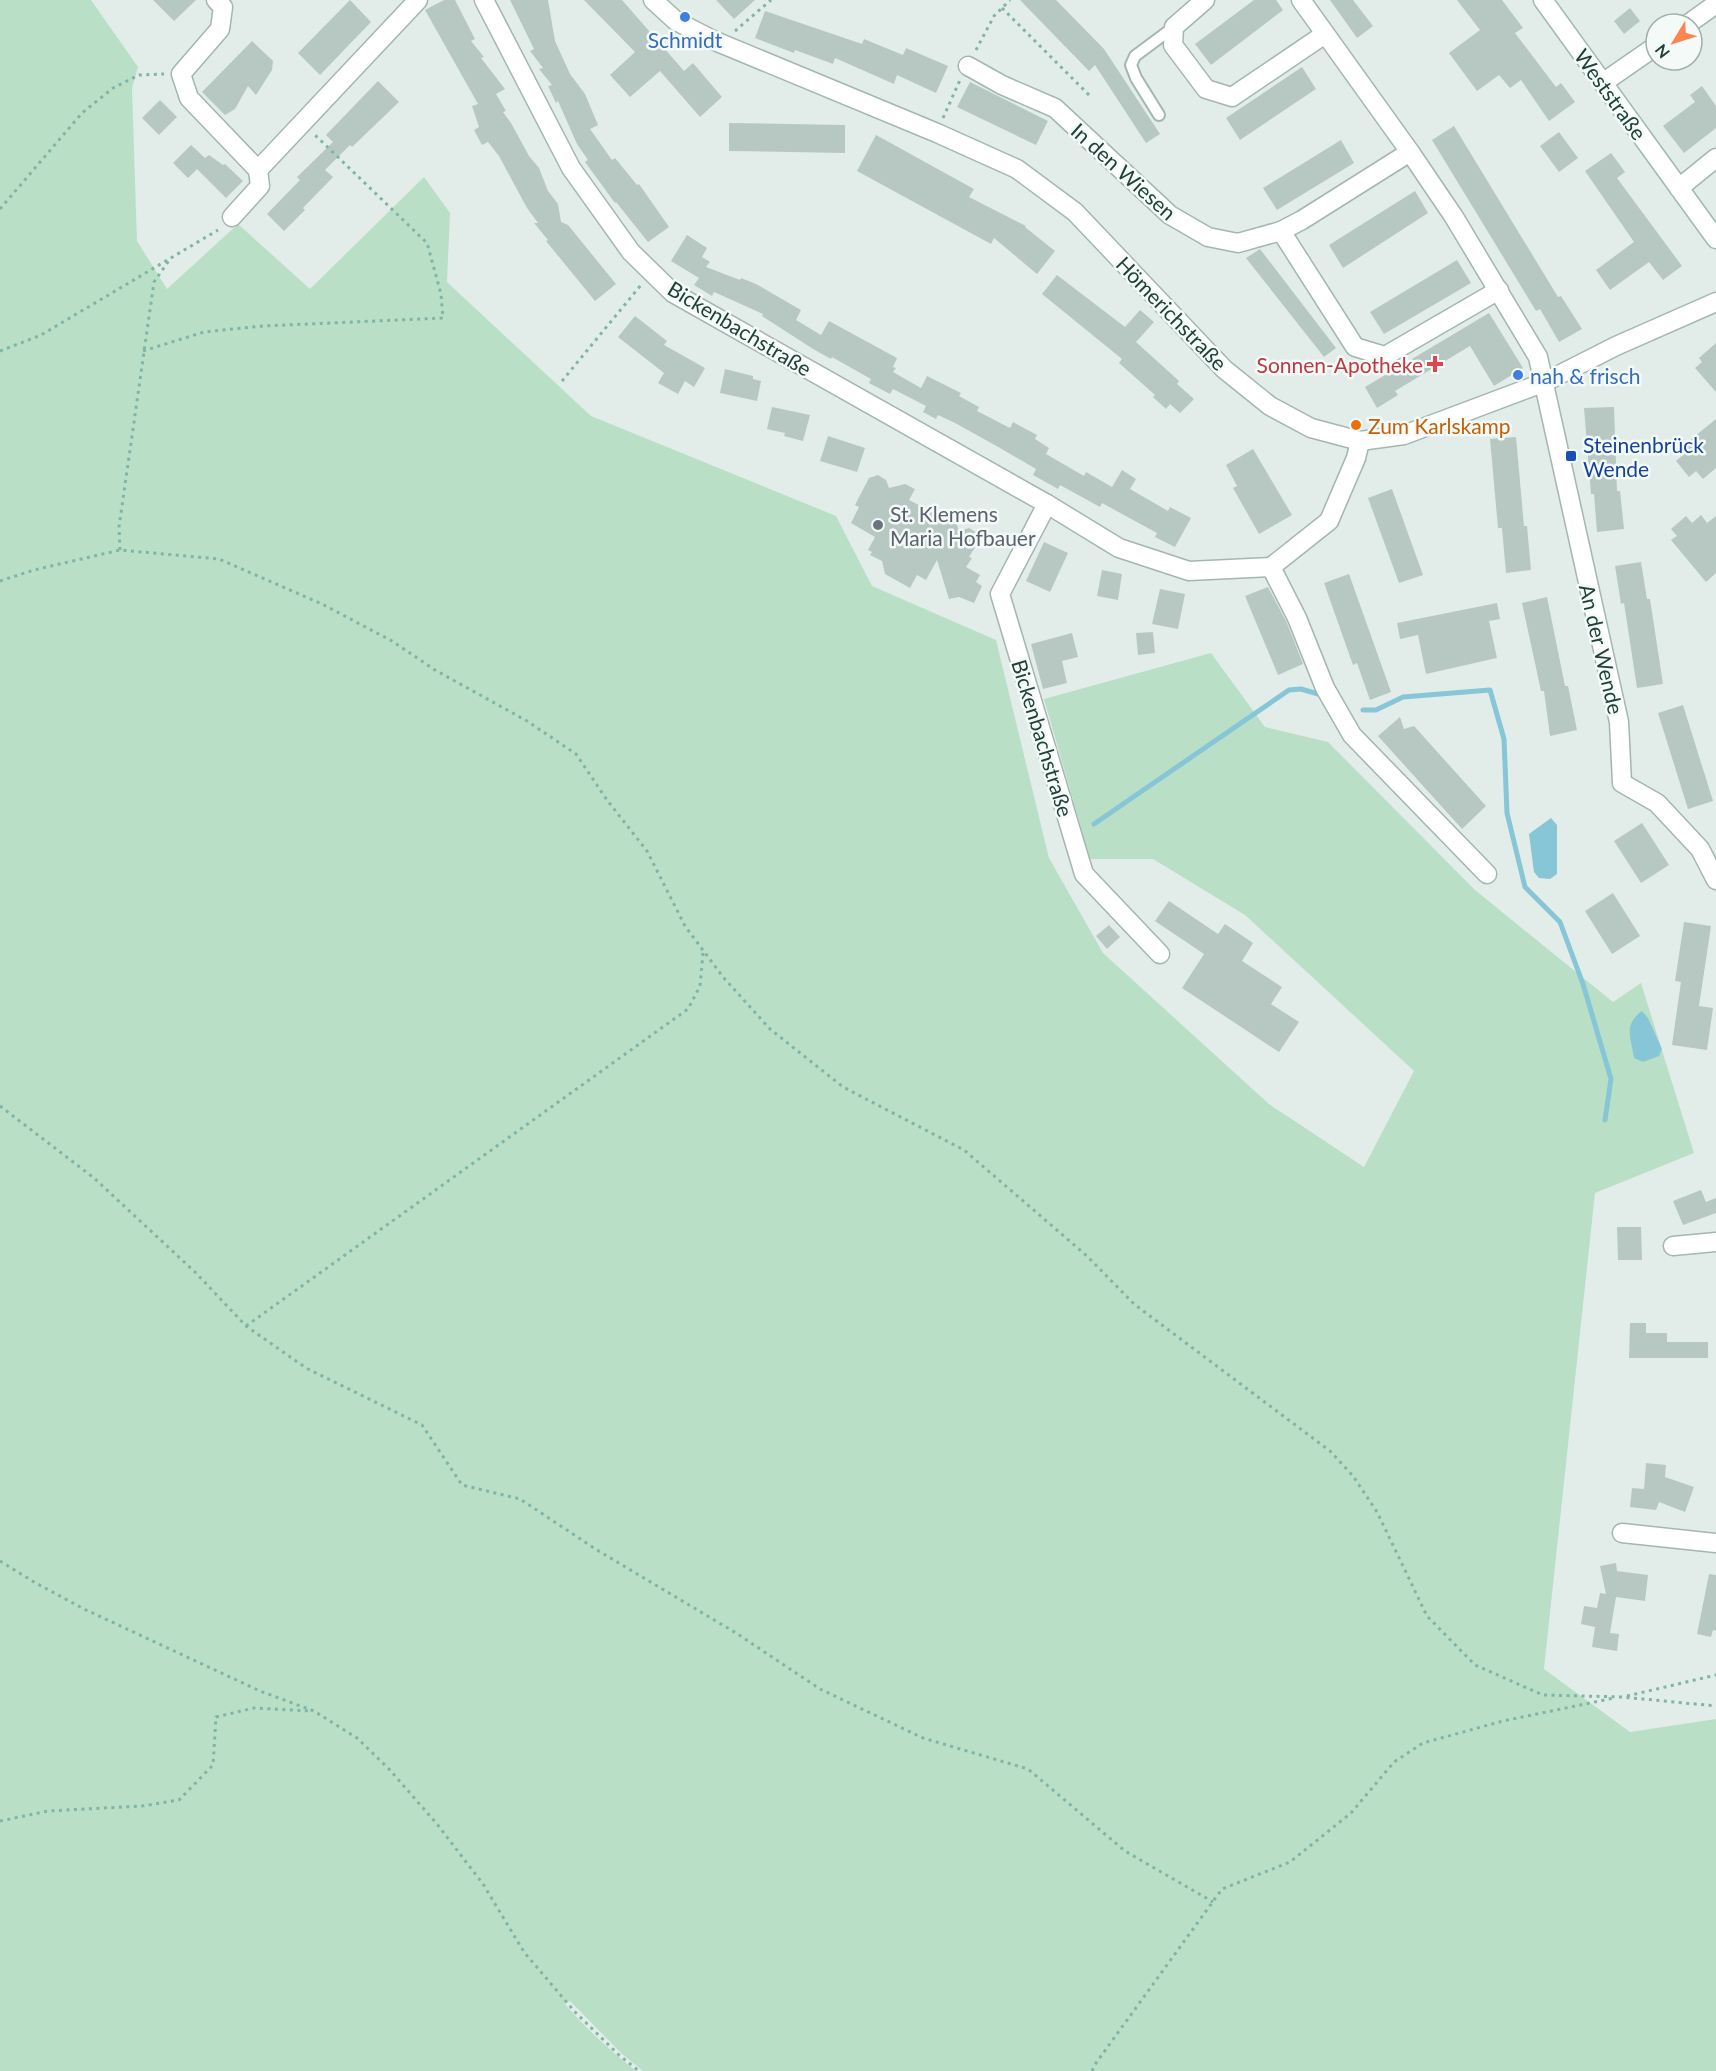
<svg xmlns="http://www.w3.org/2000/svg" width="1716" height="2071" viewBox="0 0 1716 2071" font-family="Lato,sans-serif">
	<rect width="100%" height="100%" fill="#e2ede9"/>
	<path fill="#b9e0c6" d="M0,0h91l47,67 -6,21 5,153 30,48 71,-65 72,65 114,-112 26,36 -3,69 144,134 245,100 36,70 124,54 53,218 54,95 166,151 95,63 50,-96 -169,-156 -92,-56h-63l-46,-160 167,-46 54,74 63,15 147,148 138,112 28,-19 53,170 -99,40 -51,476 86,63 86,-13v352h-1073l-22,-18 -51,-52 -5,3c21,25 46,47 71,67h-636z"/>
	<g fill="#86c6d7">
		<polygon points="1551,818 1557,825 1557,874 1550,879 1539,878 1534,872 1529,834"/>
		<path d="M1642,1011l6,7 14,31 -3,7 -16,6 -9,-4c-3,-21 -11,-33 8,-47z"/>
	</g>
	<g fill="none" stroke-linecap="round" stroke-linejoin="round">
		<g stroke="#86c6d7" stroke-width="5">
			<polyline points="1363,710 1376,710 1403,697 1490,690 1504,739 1507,813 1525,887 1560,922 1583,984 1611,1079 1605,1120"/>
			<polyline points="1094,824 1289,690 1301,689 1318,694"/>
		</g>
	</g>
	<g fill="#b7c8c2">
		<polygon points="153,0 196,0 174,21"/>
		<polygon points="350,0 371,22 320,75 298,53"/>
		<polygon points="444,0 455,0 475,39 471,41 484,57 481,58 505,89 496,94 506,111 503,112 511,123 529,156 539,168 548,191 558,204 561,222 568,225 616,284 595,301 546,241 548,240 534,223 538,223 527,208 499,156 488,142 482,145 474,130 479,127 472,106 478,104 425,10"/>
		<polygon points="510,0 548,0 555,41 570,74 585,94 598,125 590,129 612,160 615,158 637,185 639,184 669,227 648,242 616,202 615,203 585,162 588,160 577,144 558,101 556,103 548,86 552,85 539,69 543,68 530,51 534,49"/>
		<polygon points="584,0 622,0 684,71 693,63 722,97 700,117 660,71 630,97 610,75 635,52"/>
		<polygon points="716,0 755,0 734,19"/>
		<polygon points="1020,0 1056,0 1104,49 1160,134 1146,143 1095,65 1089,71"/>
		<polygon points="1254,0 1276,0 1283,10 1211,65 1195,44"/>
		<polygon points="1330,0 1353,0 1373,26 1357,38"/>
		<polygon points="1457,0 1502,0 1523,28 1515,33 1556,87 1561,83 1575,102 1549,121 1521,80 1510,88 1499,75 1477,91 1449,53 1480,30"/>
		<polygon points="1630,8 1640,21 1624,34 1614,21"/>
		<polygon points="765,11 862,44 864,39 903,55 906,48 948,66 936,93 897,75 894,84 835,58 833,64 795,50 794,53 755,38"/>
		<polygon points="252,41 273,61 272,70 256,95 248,86 235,109 225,115 202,92"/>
		<polygon points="1302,67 1316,89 1240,140 1226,118"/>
		<polygon points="378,81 399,102 352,147 350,145 325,170 333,177 303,208 305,210 284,231 267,214 300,180 297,177 333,142 326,135"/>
		<polygon points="970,82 1048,121 1036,145 957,107"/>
		<polygon points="1702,86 1716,106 1716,128 1684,153 1663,126 1695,102 1690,95"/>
		<polygon points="160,100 177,117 159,135 142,118"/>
		<polygon points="729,123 845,125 845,153 729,151"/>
		<polygon points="1454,126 1558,297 1561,296 1582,329 1559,342 1540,309 1536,311 1432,140"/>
		<polygon points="1559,132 1578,158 1559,172 1540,146"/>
		<polygon points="876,135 974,189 969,197 1026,226 1025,227 1055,251 1037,274 994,238 991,244 857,171"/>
		<polygon points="1341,140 1354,163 1277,210 1263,188"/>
		<polygon points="191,145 205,158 209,155 223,165 225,164 243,181 226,198 197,169 188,178 173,163"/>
		<polygon points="1611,153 1625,172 1617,178 1682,266 1663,280 1649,262 1610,290 1596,270 1634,242 1585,171"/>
		<polygon points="1415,191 1428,213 1343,268 1329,245"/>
		<polygon points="687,235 707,248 702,257 710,262 706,267 740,280 741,278 756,284 801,310 796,320 821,335 829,321 897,358 893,367 896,368 893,372 921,388 927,376 961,393 959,396 979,407 977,411 1010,428 1013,422 1037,435 1035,439 1049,448 1046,454 1084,476 1086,472 1112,487 1122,470 1136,479 1130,489 1168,511 1170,507 1191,518 1175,547 1155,537 1157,533 1102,503 1100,507 1060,485 1058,489 1033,475 1036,469 1000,448 957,424 938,415 936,419 923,412 926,406 893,389 890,394 869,383 871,379 832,357 831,359 813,349 762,316 763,314 714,292 712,296 694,285 699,278 671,261"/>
		<polygon points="1260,249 1336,348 1324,357 1246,258"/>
		<polygon points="1457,260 1471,283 1384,334 1370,312"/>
		<polygon points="1057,275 1125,327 1140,310 1154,322 1136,342 1179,381 1177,384 1194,399 1180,413 1170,404 1166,409 1153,397 1155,395 1119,363 1122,359 1042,294"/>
		<polygon points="1489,313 1523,368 1494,386 1470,346 1395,391 1398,395 1377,408 1365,387"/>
		<polygon points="635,316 667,341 664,345 705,368 694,387 685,381 678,394 658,383 664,373 618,337"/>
		<polygon points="1716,343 1716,392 1695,368 1702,362 1699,358"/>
		<polygon points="725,369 753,376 753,379 761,381 757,401 720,393"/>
		<polygon points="772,407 810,415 803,441 784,436 785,433 767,429"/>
		<polygon points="1614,407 1617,491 1620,491 1624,529 1597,532 1594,494 1591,494 1584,408"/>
		<polygon points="1716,419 1716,468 1703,479 1696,471 1689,477 1676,461 1683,455 1678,450"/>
		<polygon points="828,436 865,448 857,472 820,461"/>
		<polygon points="1516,437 1524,526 1527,526 1531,570 1506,573 1502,528 1498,528 1490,439"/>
		<polygon points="1253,449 1292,515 1259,534 1233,488 1237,486 1226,465"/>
		<polygon points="878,475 886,480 889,488 905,484 915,489 909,500 946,519 949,517 956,521 959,531 969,528 982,536 969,557 972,558 966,567 980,575 976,582 982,586 974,603 959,597 949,599 937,560 926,580 917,575 910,588 885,574 882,561 870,555 872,552 868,550 875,537 851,523 859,507 855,505 869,478"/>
		<polygon points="1392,489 1423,575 1399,583 1368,498"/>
		<polygon points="1701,515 1707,523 1716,516 1716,573 1706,582 1671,540 1677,536 1671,529 1686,516 1692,523"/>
		<polygon points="1044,542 1068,553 1050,592 1026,581"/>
		<polygon points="1641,562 1647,599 1650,599 1663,684 1637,688 1624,603 1621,604 1615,566"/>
		<polygon points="1102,570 1122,574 1118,600 1097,596"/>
		<polygon points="1349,574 1391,692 1370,700 1357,663 1353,665 1324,583"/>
		<polygon points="1268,587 1287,623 1303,664 1278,675 1245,596"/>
		<polygon points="1160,589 1185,594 1178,629 1152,624"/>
		<polygon points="1547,597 1565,686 1568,686 1577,730 1550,736 1544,691 1541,691 1522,603"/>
		<polygon points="1497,603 1500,619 1489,621 1497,658 1426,674 1418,635 1400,639 1397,623"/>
		<polygon points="1153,632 1155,653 1138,655 1136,633"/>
		<polygon points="1072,633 1078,657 1062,661 1067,683 1043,689 1031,644"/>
		<polygon points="1683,705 1713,801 1688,809 1658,713"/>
		<polygon points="1400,717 1404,729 1414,726 1486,806 1462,829 1378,736"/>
		<polygon points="1642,823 1669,865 1641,883 1614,841"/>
		<polygon points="1613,893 1640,936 1612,954 1585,911"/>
		<polygon points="1169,901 1218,934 1225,924 1253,943 1242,961 1282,987 1271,1004 1299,1022 1279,1052 1182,988 1204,954 1155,921"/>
		<polygon points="1684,922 1711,926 1699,1006 1713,1008 1707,1050 1672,1045 1681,982 1675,981"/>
		<polygon points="1109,925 1120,937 1107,949 1096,936"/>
		<polygon points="1701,1190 1706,1202 1716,1198 1716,1213 1683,1225 1673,1201"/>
		<polygon points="1617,1227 1641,1227 1642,1260 1618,1260"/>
		<polygon points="1630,1323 1646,1323 1646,1333 1667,1333 1667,1342 1708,1342 1708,1358 1629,1358"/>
		<polygon points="1646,1463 1666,1465 1665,1477 1694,1487 1685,1512 1659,1502 1656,1510 1630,1507 1632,1488 1644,1489"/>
		<polygon points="1616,1563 1617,1571 1648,1575 1645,1601 1616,1597 1610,1633 1619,1634 1617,1651 1592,1647 1595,1627 1581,1624 1584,1606 1597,1608 1600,1593 1606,1594 1600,1566"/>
		<polygon points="1709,1574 1716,1575 1716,1631 1713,1630 1711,1637 1697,1634"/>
	</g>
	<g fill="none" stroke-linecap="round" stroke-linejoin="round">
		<defs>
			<polyline id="service" points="1159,115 1136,78 1131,65 1135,56 1174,27"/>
			<g id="minor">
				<polyline points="216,0 223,7 220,29 181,74 189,98 258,170"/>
				<polyline points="484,0 571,168 631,252 673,293 1047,504 1119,548 1189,571 1271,567 1329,521 1356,458 1360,441"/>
				<polyline points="653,0 676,21 715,41 937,133 1017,169 1075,212 1224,369 1270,406 1311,428 1360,441 1404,435 1545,382 1616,346 1716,302"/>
				<polyline points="1205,0 1174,27 1173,45 1206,89 1232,97 1325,34"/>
				<polyline points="1301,0 1410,152 1454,217 1538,357 1619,722 1622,783 1657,803 1700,849 1716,880"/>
				<polyline points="1688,24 1716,4"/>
				<polyline points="968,66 1002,85 1055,108 1170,215 1208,237 1238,243 1281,231 1302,220 1410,152"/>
				<polyline points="1604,82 1656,46"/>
				<polyline points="1679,188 1716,158"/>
				<polyline points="232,217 260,186 258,170 418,0"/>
				<polyline points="1281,231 1355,347 1385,356 1499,290"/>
				<polyline points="1047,504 1000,594 1084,874 1160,954"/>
				<polyline points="1271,567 1297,618 1325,688 1352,735 1487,874"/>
				<polyline points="1673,1246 1716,1242"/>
				<polyline points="1622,1533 1716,1543"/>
			</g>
			<polyline id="secondary" points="1543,0 1716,239"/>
		</defs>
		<use href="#service" stroke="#a4b6b1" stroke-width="14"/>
		<use href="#minor" stroke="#a4b6b1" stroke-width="21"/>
		<use href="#secondary" stroke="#9fbab2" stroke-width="21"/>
		<g stroke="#80b4a6" stroke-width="3" stroke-dasharray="3 4.5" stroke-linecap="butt">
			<polyline points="1002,8 1091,97"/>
			<polyline points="735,31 771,0"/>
			<polyline points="976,50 994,16 1010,0"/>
			<polyline points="943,118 960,80"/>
			<polyline points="0,209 82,113 113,88 139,75 164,74"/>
			<polyline points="0,351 41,335 218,230"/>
			<polyline points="143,351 204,332 263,326 443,318 441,294 427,243 315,135"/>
			<polyline points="562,381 641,285"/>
			<polyline points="120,550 119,527 154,282 170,259"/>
			<polyline points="0,581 34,570 120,550 219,559 322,604 392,641 435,670 527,721 576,754 607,800 647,851 685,926 723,977 770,1029 843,1087 964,1150 1087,1256 1134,1304 1330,1451 1353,1476 1377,1512 1427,1616 1475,1665 1543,1695 1622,1697 1716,1706"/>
			<polyline points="0,1106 94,1178 196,1273 246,1326 306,1368 422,1425 462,1485 520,1499 597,1550 736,1633 820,1689 923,1738 1028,1769 1125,1851 1213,1902"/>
			<polyline points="246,1326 688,1009 700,986 703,953"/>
			<polyline points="0,1561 34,1582 84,1609 260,1691 314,1711 357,1738 389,1769 437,1824 483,1884 524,1952 575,2012 619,2055 639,2071"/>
			<polyline points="1627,1696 1716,1675"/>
			<polyline points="0,1821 48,1811 142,1806 179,1800 213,1765 216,1717 254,1708 311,1711"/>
			<polyline points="1092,2071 1096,2063 1222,1889 1290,1862 1351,1813 1394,1762 1423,1743 1503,1721 1614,1698"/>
		</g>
		<use href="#service" stroke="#fff" stroke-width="10"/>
		<use href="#minor" stroke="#fff" stroke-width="18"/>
		<use href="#secondary" stroke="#fff" stroke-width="18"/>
	</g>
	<g fill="#3f7fe0" stroke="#f3faf7" stroke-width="2">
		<circle cx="685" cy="17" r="6"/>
		<circle cx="1518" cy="375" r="6"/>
	</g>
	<path fill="#e0444e" stroke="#f3faf7" stroke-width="2" d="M1432 355h6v6h6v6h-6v6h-6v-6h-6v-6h6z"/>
	<circle fill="#e8710a" stroke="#f3faf7" stroke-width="2" cx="1356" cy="425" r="6"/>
	<rect fill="#1a4fb4" stroke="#f3faf7" stroke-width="2" x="1565" y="450" width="12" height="12" rx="3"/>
	<circle fill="#6b7280" stroke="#f3faf7" stroke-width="2" cx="878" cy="525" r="6"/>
	<g text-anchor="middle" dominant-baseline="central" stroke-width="5" stroke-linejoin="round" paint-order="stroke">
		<g font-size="21" fill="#366cbe" stroke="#f3faf7">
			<text x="685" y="39">Schmidt</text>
			<text x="1530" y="375" text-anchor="start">nah &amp; frisch</text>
		</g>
		<g font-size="21" fill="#204039" stroke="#f3faf7">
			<text transform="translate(1611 94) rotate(54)">Weststraße</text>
			<text transform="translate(1124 171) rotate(42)">In den Wiesen</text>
			<text transform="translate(1172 313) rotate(46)">Hömerichstraße</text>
			<text transform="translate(740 328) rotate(31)">Bickenbachstraße</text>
			<text transform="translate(1602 649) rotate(77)">An der Wende</text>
			<text transform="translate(1043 738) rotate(73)">Bickenbachstraße</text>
		</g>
		<g font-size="21" fill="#be3a42" stroke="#f3faf7" text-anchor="end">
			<text x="1423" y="364">Sonnen-Apotheke</text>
		</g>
		<g font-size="21" fill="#c56008" stroke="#f3faf7" text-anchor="start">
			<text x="1368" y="425">Zum Karlskamp</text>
		</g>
		<g font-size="21" fill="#164399" stroke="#f3faf7" text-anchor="start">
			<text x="1583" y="444">Steinenbrück<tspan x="1583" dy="24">Wende</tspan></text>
		</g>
		<g font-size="21" fill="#5b616d" stroke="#f3faf7" text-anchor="start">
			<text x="890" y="513">St. Klemens<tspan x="890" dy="24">Maria Hofbauer</tspan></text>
		</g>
	</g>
	<g transform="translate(1674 42) rotate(232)"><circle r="28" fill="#f3faf7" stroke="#9fb0ab" stroke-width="1.5"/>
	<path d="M0-4.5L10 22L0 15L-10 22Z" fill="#fd8551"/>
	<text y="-9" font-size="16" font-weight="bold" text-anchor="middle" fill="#204039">N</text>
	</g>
</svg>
